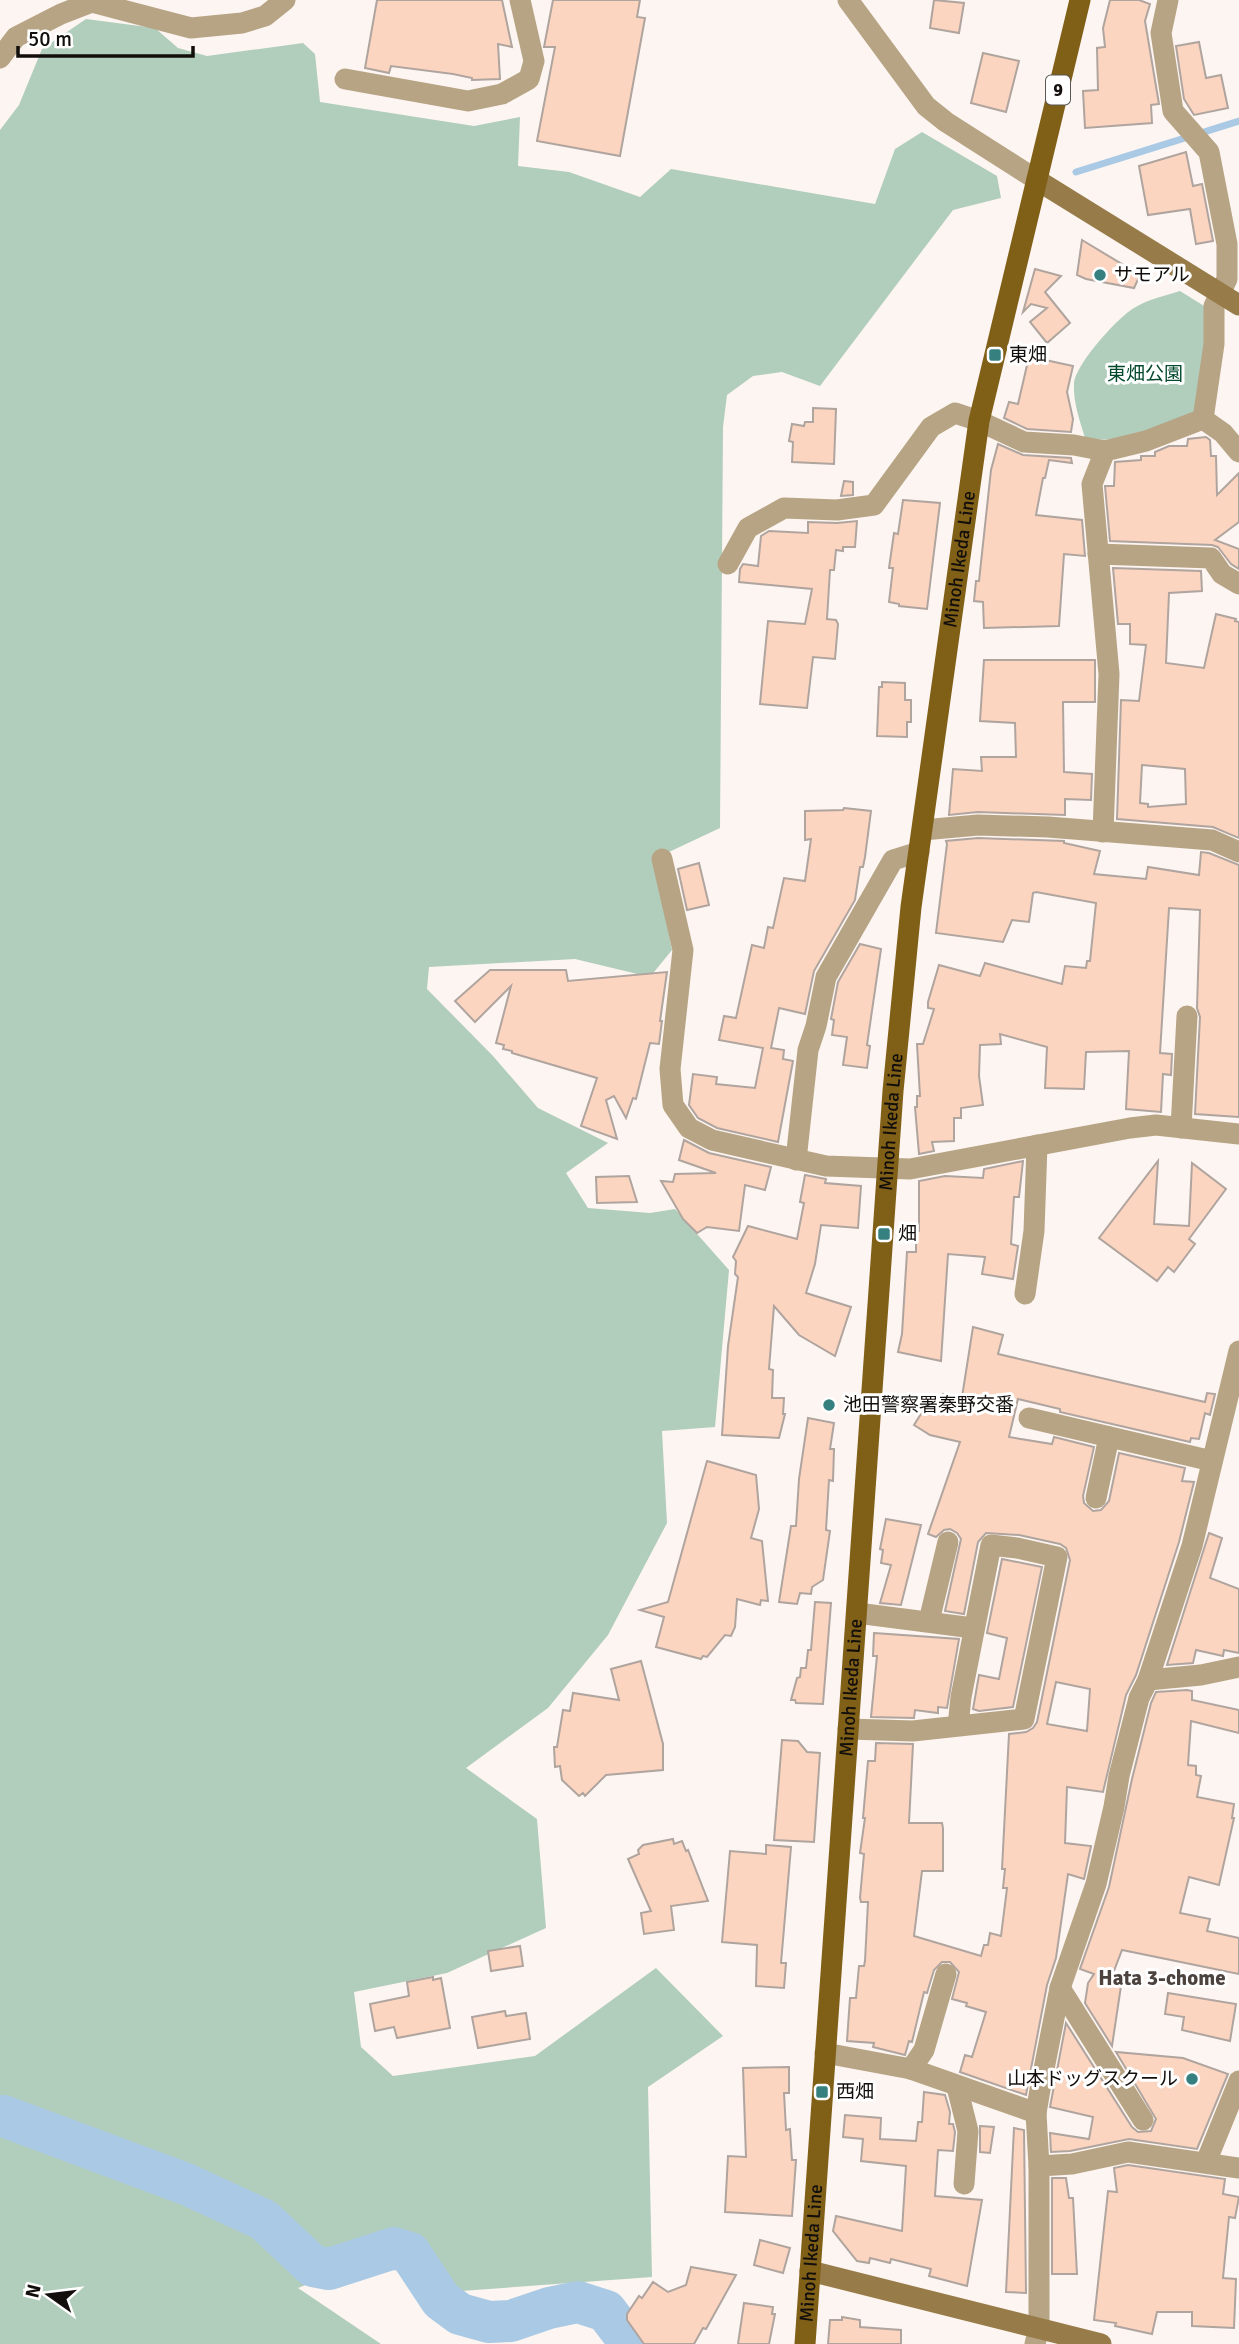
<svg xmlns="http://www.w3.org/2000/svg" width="1239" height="2344" viewBox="0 0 1239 2344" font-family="Signika,'Noto Sans JP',sans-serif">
	<rect width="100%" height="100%" fill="#fdf5f1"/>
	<g fill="#b1cdbc">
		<polygon points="86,19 155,28 178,48 207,56 303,43 315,54 320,102 474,126 520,117 518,166 569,172 640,197 671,169 875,204 895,149 922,132 997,176 1001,198 953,210 820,386 782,372 753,376 727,395 723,427 720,828 654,859 672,950 650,977 575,959 429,967 427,989 493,1056 538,1108 608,1143 566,1173 588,1208 650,1213 675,1209 729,1270 715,1427 662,1431 667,1523 608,1635 548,1708 466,1768 537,1819 546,1928 447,1973 354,1992 361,2047 393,2076 535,2056 656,1968 723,2036 648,2087 652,2277 461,2291 384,2253 298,2288 381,2344 0,2344 0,130 19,105 42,49"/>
		<path d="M1180,291l29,18 -14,105c-34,15 -73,31 -110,24 -5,-17 -12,-36 -11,-54 1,-19 43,-66 60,-76 14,-9 31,-12 46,-17z"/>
	</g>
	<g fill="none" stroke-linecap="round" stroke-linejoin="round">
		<polyline stroke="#a9c9e4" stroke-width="7" points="1076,172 1239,121"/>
		<polyline stroke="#a9c9e4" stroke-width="42" points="3,2116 186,2184 264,2220 313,2266 329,2269 394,2248 410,2253 441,2300 460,2314 489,2322 511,2321 549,2308 578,2302 606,2311 631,2344"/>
	</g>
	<g fill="#fcd5c1" stroke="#b0a49e" stroke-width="2" fill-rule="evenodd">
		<polygon points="377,0 502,0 512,47 498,44 500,79 472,80 472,78 453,74 391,66 389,73 365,68"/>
		<polygon points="553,0 640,0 637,17 645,18 620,156 537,141 555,47 544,47"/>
		<polygon points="934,0 964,3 959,33 930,28"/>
		<polygon points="1110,0 1139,0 1150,4 1145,21 1159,104 1151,105 1152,123 1085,128 1083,91 1098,90 1097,48 1105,47 1103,28"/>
		<polygon points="1199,42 1206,78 1221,75 1228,108 1194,115 1184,99 1176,46"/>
		<polygon points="983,53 1019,61 1006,112 971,103"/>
		<polygon points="1186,152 1193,186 1202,184 1213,241 1196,244 1190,209 1148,215 1139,166"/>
		<polygon points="1082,240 1140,275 1134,288 1086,279 1077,275"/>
		<polygon points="1035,269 1061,276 1045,292 1070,323 1047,343 1030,322 1047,308 1031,304 1023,312"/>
		<polygon points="1036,358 1073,366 1067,392 1073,419 1071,432 1027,429 1004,418 1009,402 1018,404 1028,361"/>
		<polygon points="813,408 836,409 834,464 792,462 793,442 789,441 792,424 804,426 805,422 813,422"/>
		<polygon points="1206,437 1210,440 1211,456 1216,456 1217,495 1239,473 1239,522 1215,540 1239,549 1239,569 1231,564 1218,547 1212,545 1110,541 1105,486 1114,486 1115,462 1141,460 1141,456 1155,456 1155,452 1169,446 1187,446 1188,439"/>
		<polygon points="998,444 1023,455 1071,458 1072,463 1049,460 1045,478 1043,478 1036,515 1082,520 1085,556 1064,554 1059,626 984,628 983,602 974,601 976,581 979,581 991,470"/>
		<polygon points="844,481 853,482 853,495 841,496"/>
		<polygon points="903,500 940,503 927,609 899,606 899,604 889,602 893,568 889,568 894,533 898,534"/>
		<polygon points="857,521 855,547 843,547 843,551 836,550 834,570 830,570 827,619 836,620 838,624 835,659 813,657 807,708 760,704 768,621 805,624 812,589 739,582 740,569 743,564 758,566 761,536 769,531 808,533 808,522 837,523"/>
		<path d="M1113,568l88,3 1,20 -33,2 -3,70 38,5 12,-54 20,5 -1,2 4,1v216l-26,-11 -96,-8 4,-119 18,1 7,-56 -16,-1v-20h-12zM1142,765l43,4 1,35 -38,3v-3l-8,-1z"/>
		<polygon points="984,660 1095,660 1095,702 1063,702 1064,772 1092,774 1091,800 1065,799 1065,815 978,812 949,815 953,769 982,771 981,757 1016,757 1015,723 980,721"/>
		<polygon points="882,682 905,683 905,700 911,700 911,722 907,722 907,737 877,736 879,687 882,687"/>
		<polygon points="844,808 871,811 865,857 863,867 860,867 855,900 814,971 805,1014 779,1008 771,1048 784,1050 783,1059 793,1061 778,1142 717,1128 698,1118 689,1105 693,1074 717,1077 716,1084 755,1088 763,1048 719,1040 724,1016 736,1018 752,945 764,948 768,927 773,928 784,878 805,881 811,839 805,840 805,811 843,810"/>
		<polygon points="978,838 1064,841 1064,843 1100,851 1094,874 1146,879 1148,867 1199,875 1201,852 1209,853 1239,865 1239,1117 1195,1114 1200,1017 1197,1008 1200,910 1169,908 1160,1053 1172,1054 1171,1075 1163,1074 1161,1112 1126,1109 1129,1051 1086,1052 1084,1089 1045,1088 1047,1047 1000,1034 1001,1044 980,1045 979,1076 983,1105 961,1108 961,1118 954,1118 954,1141 932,1142 934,1151 919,1154 915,1107 917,1107 917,1096 920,1096 917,1044 923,1044 934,1009 928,1008 928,1002 939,965 980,976 985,963 1062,984 1065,966 1086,968 1087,961 1090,961 1096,903 1036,892 1033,893 1029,922 1012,920 1003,942 936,933 947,844 946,841"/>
		<polygon points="699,863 709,905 687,910 678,869"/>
		<polygon points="860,944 881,949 867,1045 870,1046 867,1068 843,1065 847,1037 832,1035 834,1020 831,1019 838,982"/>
		<polygon points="490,970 566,970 568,981 667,972 660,1021 662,1021 659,1044 650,1043 636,1099 633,1098 626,1118 614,1096 606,1100 617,1139 581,1126 597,1078 512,1053 512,1051 503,1049 504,1045 496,1043 511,986 475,1022 455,1001"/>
		<polygon points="684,1140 709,1153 771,1167 765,1190 745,1185 739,1231 707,1227 697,1233 683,1219 661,1181 673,1182 675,1174 716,1173 679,1160"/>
		<polygon points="1023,1161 1019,1197 1014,1197 1011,1244 1018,1246 1013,1279 982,1274 985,1257 948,1254 941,1361 898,1352 902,1334 907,1252 916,1252 916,1231 919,1231 919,1181 945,1176 983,1178 984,1169"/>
		<polygon points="1158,1161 1154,1224 1189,1226 1192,1163 1226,1189 1189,1239 1195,1244 1174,1272 1168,1267 1157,1281 1099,1238"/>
		<polygon points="805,1175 826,1179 825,1183 861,1186 858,1228 821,1225 815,1264 806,1293 851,1307 835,1356 799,1335 774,1306 769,1369 773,1370 772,1398 784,1398 783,1414 785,1414 779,1438 722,1435 728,1346 738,1277 735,1274 736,1261 733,1257 748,1226 797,1239 804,1203 800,1202"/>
		<polygon points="629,1176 637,1202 597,1203 596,1177"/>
		<path d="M973,1327l30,8 -5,19 207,48 2,-9 8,1 -5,21 -5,-2 -6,26 -8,-1 -1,4 -130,-30v-3l-42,-10 -9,38 43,7 2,-7 40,10 -11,49 1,7 9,8 8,-1 8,-9 10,-48 66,15 -3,13 12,1 -15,60 -43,133 -10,20 -23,97 -36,-5 -2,56 26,3 -7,33 -16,-5 -12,84 -9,27 -21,110 -66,-23 5,-17 7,2 14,-45 -20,-6 1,-3 -15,-4 7,-27 -9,-10h-8l-8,8 -7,23 -3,-1 -12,50 -3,-1 -4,14 -32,-8 1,-4 -27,-2 3,-43h6l3,-32h5l1,-5 3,-59h-7l-1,-4 4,-44 -4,-1 5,-35h-2l5,-57h7l1,-18 37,1 -4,79h33l1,5v43h-21l-8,65 67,20 3,-11h4l2,-12 11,3 6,-48h-4l2,-19h-3l7,-135 17,-2 7,-4 4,-6 33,-162 -4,-12 -6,-4 -41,-9 -33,-2 -8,9 -14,72 -19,-3 16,-72 -4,-6 -7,-4 -6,1 -8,7 -8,-3 32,-92 -30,-7 -16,-10 12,-19 12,7 5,-19 19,3zM1056,1682l34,7 -3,42 -40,-7z"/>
		<polygon points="808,1418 834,1423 830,1449 834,1449 833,1481 829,1480 826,1530 830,1531 823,1580 812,1587 811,1594 800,1593 797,1604 779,1602 791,1526 796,1526 799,1479"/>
		<polygon points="707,1461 756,1475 759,1509 751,1538 762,1541 768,1601 761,1600 760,1605 737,1599 735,1627 731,1636 725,1635 707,1657 703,1656 701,1659 656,1647 664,1617 640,1610 668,1602"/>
		<polygon points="886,1519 921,1525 901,1605 880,1603 891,1565 881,1563 883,1550 880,1549"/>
		<polygon points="1209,1533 1222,1538 1210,1578 1239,1589 1239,1653 1224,1650 1223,1656 1196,1650 1193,1663 1167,1665"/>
		<polygon points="1002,1559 1042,1567 1013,1707 979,1711 973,1709 979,1675 999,1679 1007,1638 987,1633"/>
		<polygon points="815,1602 831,1603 823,1704 796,1703 795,1700 791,1700 797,1678 800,1677 801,1668 806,1668 808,1650 811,1650"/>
		<polygon points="874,1633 959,1639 947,1708 938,1707 938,1713 915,1710 914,1718 871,1717 877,1656 873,1656"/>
		<polygon points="641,1661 663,1744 663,1770 606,1775 585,1796 583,1793 579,1796 562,1780 560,1766 555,1767 554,1747 557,1747 563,1710 570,1711 573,1693 619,1700 611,1669"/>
		<polygon points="1187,1690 1192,1691 1192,1700 1239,1710 1239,1733 1191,1721 1188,1765 1196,1766 1196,1775 1201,1776 1197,1797 1234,1804 1232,1818 1234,1818 1219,1885 1189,1877 1180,1913 1210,1919 1207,1931 1239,1938 1239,1974 1122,1950 1109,1984 1121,1986 1112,2046 1085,2003 1088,1983 1094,1974 1080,1969 1109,1887 1132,1779 1151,1703 1156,1692"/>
		<polygon points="782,1740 798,1741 807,1752 820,1753 814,1842 774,1840"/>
		<polygon points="673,1839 674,1844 682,1841 686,1851 688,1850 708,1901 671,1906 674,1930 644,1934 641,1913 651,1911 628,1859 639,1854 638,1850 643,1845"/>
		<polygon points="766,1845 791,1847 781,1963 786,1963 784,1988 756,1986 757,1945 722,1942 730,1851 766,1854"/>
		<polygon points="520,1946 523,1966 491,1971 488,1951"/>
		<polygon points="433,1977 433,1980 441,1978 450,2028 397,2038 394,2027 375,2031 370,2004 409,1996 407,1982"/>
		<polygon points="1168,1993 1236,2004 1230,2041 1182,2030 1184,2017 1165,2014"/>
		<polygon points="505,2011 506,2016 526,2013 530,2039 478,2048 472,2017"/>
		<polygon points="1066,2023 1132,2127 1138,2132 1151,2131 1156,2119 1116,2052 1183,2058 1228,2074 1197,2149 1129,2139 1070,2151 1051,2152 1050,2133 1089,2139 1093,2117 1050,2107"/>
		<polygon points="789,2067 789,2093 784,2093 786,2130 790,2129 792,2160 796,2160 792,2216 725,2212 728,2156 746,2157 743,2068"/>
		<polygon points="924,2092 945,2095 950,2112 949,2124 953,2124 955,2132 953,2151 938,2150 935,2196 982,2200 967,2286 929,2276 931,2269 891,2259 890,2263 870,2258 869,2263 857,2261 833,2231 836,2216 902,2231 906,2166 861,2161 863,2139 843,2137 845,2115 881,2118 880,2139 916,2141 918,2122 922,2122"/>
		<polygon points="980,2126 994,2127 990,2153 980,2152"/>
		<polygon points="1014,2128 1024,2130 1026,2293 1006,2292"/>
		<polygon points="1128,2165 1225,2179 1223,2194 1239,2197 1235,2218 1229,2217 1223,2278 1236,2279 1234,2328 1192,2326 1192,2312 1157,2312 1152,2334 1115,2326 1116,2323 1094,2320 1108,2191 1117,2192 1114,2168"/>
		<polygon points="1052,2178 1066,2178 1069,2198 1073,2198 1077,2274 1052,2274"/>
		<polygon points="760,2240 790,2248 783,2273 754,2265"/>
		<polygon points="691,2267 736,2275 706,2329 703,2328 694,2344 644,2344 627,2320 627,2314 639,2296 642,2298 653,2282 668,2292 686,2285"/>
		<polygon points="744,2303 773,2307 772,2314 775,2314 769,2344 738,2344"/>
		<polygon points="842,2317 860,2320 860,2327 901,2330 901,2344 828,2344 830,2320 842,2320"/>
	</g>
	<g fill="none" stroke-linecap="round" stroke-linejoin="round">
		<g stroke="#b7a484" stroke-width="21">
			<polyline points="848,0 926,106 946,122 1037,180"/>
			<polyline points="1168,0 1161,33 1173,111 1209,152 1227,244 1227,279 1214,306 1214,344 1203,419"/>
			<polyline points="0,58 16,37 61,14 92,2 191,28 242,23 265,16 285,0"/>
			<polyline points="345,79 468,101 502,94 529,79 534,61 520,0"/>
			<polyline points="1098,554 1211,558 1222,574 1239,584"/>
			<polyline points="728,564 748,528 784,508 837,510 874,505 931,427 955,413 979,421 1024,442 1074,445 1105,451"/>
			<polyline points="923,830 978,825 1048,827 1212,840 1239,852"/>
			<polyline points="1103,832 1109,674 1092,484 1105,451 1146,441 1203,419 1223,433 1239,452"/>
			<polyline points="662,859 683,950 670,1069 673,1105 689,1128 712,1140 826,1166 910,1169 1130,1128 1156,1125 1239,1134"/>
			<polyline points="1181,1128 1187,1016"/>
			<polyline points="796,1160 808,1050 816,1026 826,977 893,860 919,852"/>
			<polyline points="1025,1294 1034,1231 1037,1145"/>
			<polyline points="1029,1418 1212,1461"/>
			<polyline points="1096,1498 1109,1437"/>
			<polyline points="857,1613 973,1628"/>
			<polyline points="929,1621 948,1542"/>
			<polyline points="1148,1680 1201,1675 1239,1667"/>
			<polyline points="848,1729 913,1731 1024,1719 1057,1557 1017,1548 991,1545 961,1697 958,1726"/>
			<polyline points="1060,1988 1143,2120"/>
			<polyline points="825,2053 911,2069 1036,2113"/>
			<polyline points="911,2069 924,2050 946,1974"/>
			<polyline points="957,2087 968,2131 964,2184"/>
			<polyline points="1206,2162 1239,2081"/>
			<polyline points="1039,2166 1072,2164 1128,2152 1239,2168"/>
			<polyline points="1035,2344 1039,2328 1039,2166 1036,2113 1041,2084 1060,1988 1096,1884 1114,1807 1119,1776 1139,1698 1148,1680 1192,1546 1239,1351"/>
		</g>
		<g stroke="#977c4a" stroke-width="21">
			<polyline points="1037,180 1239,305"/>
			<polyline points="810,2271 1101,2344"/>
		</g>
		<path stroke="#805f17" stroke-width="21" id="s1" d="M805,2344l88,-1253 18,-184 68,-486 101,-421"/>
	</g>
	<g fill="#378080" stroke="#fff" stroke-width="2.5">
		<circle cx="1100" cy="275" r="7"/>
		<rect x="988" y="348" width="14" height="14" rx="3.5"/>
		<rect x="877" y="1227" width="14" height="14" rx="3.5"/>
		<circle cx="829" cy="1405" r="7"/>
		<circle cx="1192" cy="2079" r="7"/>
		<rect x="815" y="2085" width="14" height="14" rx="3.5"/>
	</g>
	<g text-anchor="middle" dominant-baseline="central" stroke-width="6" stroke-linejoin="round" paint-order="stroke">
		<rect fill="#fff" stroke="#595655" stroke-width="2" x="1046" y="75.5" width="24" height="29" rx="5"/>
		<g font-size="18" font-weight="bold" fill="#120e0c">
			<text x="1058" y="90">9</text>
		</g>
		<g font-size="19" fill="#120e0c" stroke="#fff" text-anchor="start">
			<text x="1114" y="275">サモアル</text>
			<text x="1009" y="355">東畑</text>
			<text x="898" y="1234">畑</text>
			<text x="843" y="1405">池田警察署秦野交番</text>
			<text x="1178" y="2079" text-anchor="end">山本ドッグスクール</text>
			<text x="836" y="2092">西畑</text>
		</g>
		<g font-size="19" fill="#03492c" stroke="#fff">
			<text x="1145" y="374">東畑公園</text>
		</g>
		<g font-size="19" fill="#120e0c" stroke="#fff">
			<text stroke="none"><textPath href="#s1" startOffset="1792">Minoh Ikeda Line</textPath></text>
			<text stroke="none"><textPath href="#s1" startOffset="1225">Minoh Ikeda Line</textPath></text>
			<text stroke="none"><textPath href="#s1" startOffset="658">Minoh Ikeda Line</textPath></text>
			<text stroke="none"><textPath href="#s1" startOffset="91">Minoh Ikeda Line</textPath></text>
		</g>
		<g font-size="21" font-weight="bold" fill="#4d433e" stroke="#fff">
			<text x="1162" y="1978">Hata 3-chome</text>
		</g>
	</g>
	<g transform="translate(49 2295) rotate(284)" stroke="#ffffff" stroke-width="5" paint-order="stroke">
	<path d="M0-5L12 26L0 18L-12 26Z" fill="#120e0c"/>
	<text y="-10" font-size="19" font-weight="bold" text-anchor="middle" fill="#120e0c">N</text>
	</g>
	<path d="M18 46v10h175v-10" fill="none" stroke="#120e0c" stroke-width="3.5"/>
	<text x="28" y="46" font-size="21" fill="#120e0c" stroke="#ffffff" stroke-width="5" paint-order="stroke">50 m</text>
</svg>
